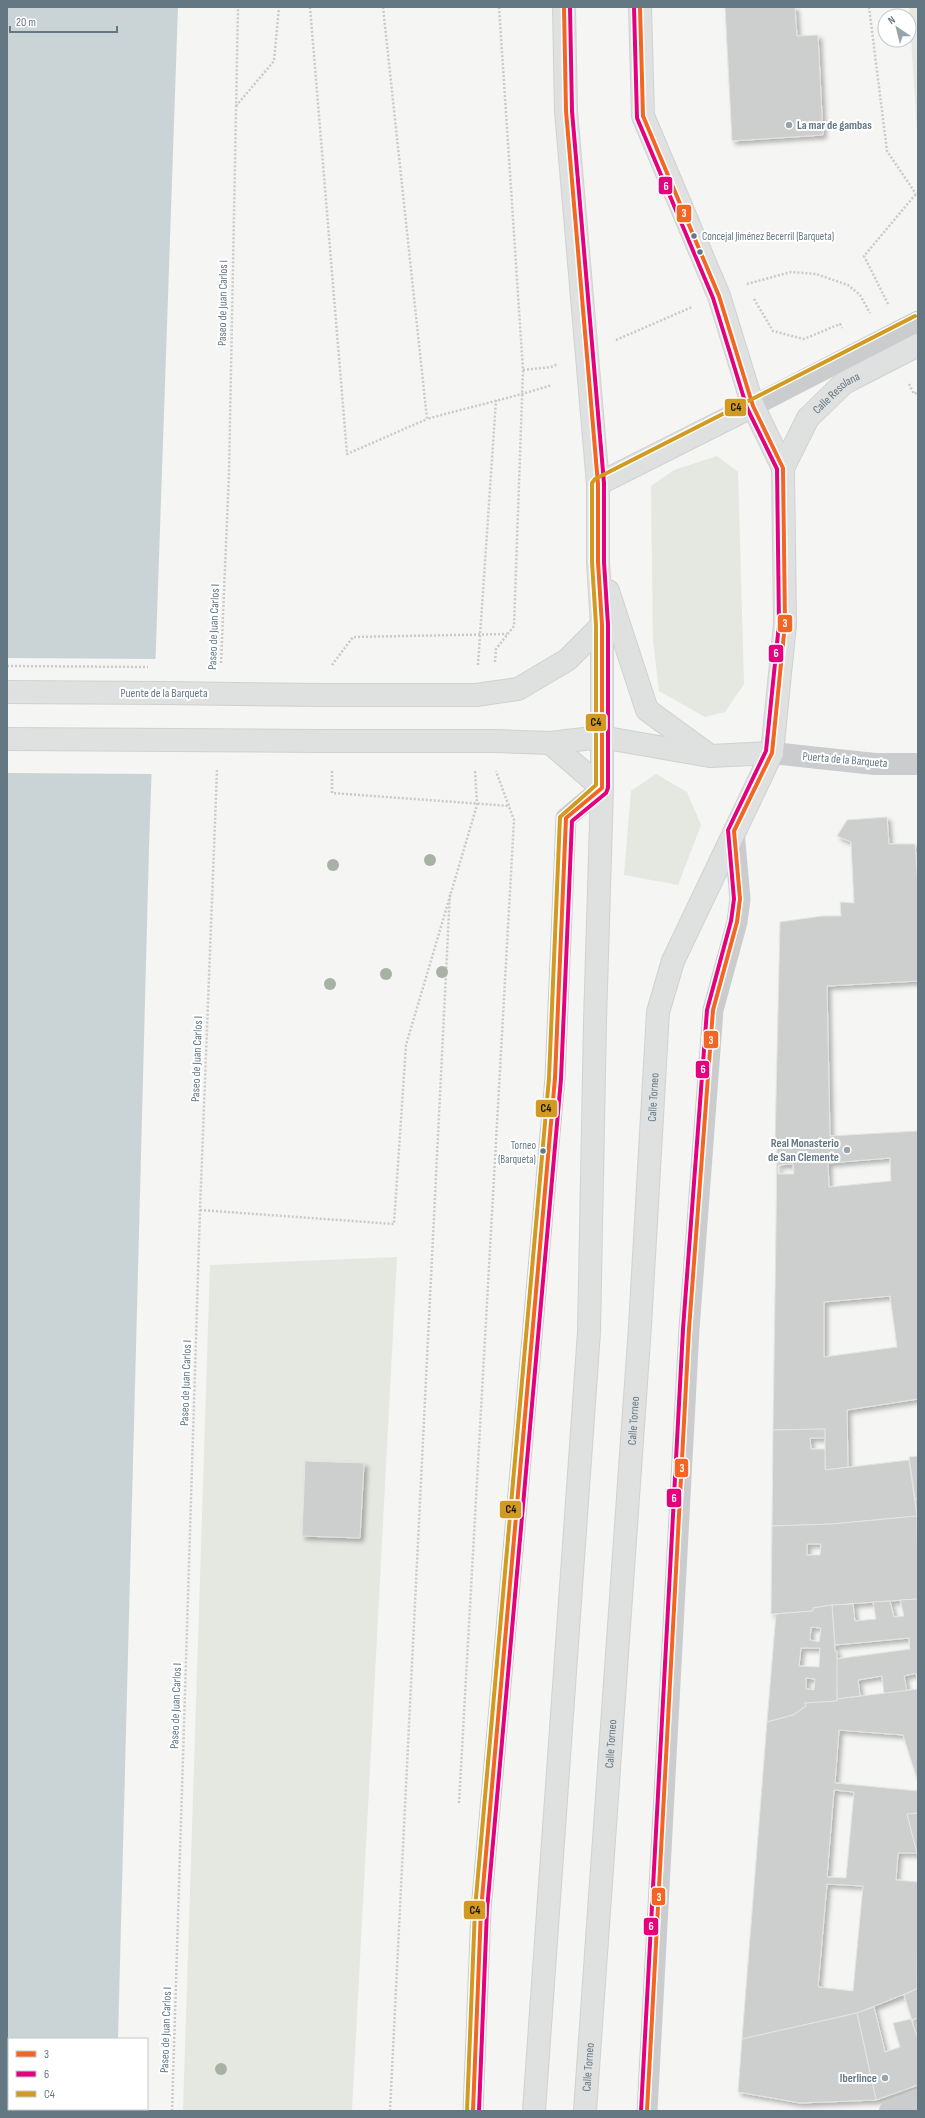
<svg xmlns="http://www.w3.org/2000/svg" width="925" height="2118" viewBox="0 0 925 2118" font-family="'Sofia Sans Condensed',sans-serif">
	<defs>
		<filter id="shadow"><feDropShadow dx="3.5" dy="3.5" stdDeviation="2" flood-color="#0004"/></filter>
	</defs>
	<rect width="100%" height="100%" fill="#f5f5f3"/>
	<g fill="#e4e8e1">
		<polygon points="909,7 918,7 918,147"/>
		<polygon points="717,456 738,472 744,684 725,712 705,717 659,691 653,640 651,486 674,470"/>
		<polygon points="656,774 687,792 701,825 678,885 624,875 631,791"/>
		<polygon points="397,1257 352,2111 183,2111 210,1265"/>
	</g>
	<polygon fill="#cad4d6" points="7,7 178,7 149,848 118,2039 9,2039 9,2109 116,2109 116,2111 7,2111"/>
	<polygon fill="#f5f5f3" points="7,658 158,659 153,774 7,773"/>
	<g fill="#cdcece" stroke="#e4e4e3" fill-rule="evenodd" filter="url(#shadow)">
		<polygon points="725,7 795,7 797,36 818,35 823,135 732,141"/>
		<path d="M887,817l2,27h26l3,42v95l-91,5 3,150 88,-5v268l-71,11 1,57 -23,3v-41l-52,1 3,-205 1,-82h-2l5,-221 42,-6h19l-1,-14 14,1 -3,-61 -14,-6 10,-16zM890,1158l1,23 -62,6 -1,-24zM793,1164l1,10h-16v-9zM890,1296l7,51 -73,10v-55z"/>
		<polygon points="825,1429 825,1438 810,1438 811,1449 825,1449 825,1470 909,1460 917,1516 832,1524 772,1526 773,1430"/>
		<polygon points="918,1456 918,1498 915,1499 909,1457"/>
		<polygon points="305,1461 364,1463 360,1538 302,1536"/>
		<polygon points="918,1498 918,1516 917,1516 915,1499"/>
		<path d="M917,1516l1,83 -86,6 -19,3v3l-42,3 1,-88 60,-2zM807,1544h14l-1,11h-13z"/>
		<polygon points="918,1599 918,1685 916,1673 904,1676 907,1691 884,1694 882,1676 858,1680 860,1696 837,1699 836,1659 910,1649 909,1638 835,1645 832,1605 853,1604 855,1621 876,1619 873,1602 890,1601 894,1617 904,1616 900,1600"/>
		<path d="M832,1605l3,46h2v50l-32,2 1,3 -13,9 -26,7 9,-108 37,-3v-3zM811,1627l10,1 -2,14 -9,-2zM801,1648h19l-1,19 -20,-1zM806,1678l9,1 -1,11 -8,-1z"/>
		<path d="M918,1689v93l-15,-47 -64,-5 -4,53 83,8v22l-11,1 10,39h-19l-2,27 22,2 -1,107 -60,24 -115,26 25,-317 26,-7 13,-9 -1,-3 32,-2v-2zM834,1790l20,2 -8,86 -19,-1zM827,1884l36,2 -10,105 -35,-4z"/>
		<polygon points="918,1813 918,1857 907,1814"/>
		<polygon points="918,1988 918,2018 912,2020 904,1995"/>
		<polygon points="874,2007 885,2052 900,2047 893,2023 911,2019 918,2039 918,2085 876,2100 857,2013"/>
		<polygon points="857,2013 876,2100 800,2103 738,2092 742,2039"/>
	</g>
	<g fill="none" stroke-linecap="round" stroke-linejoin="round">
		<defs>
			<g id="primary">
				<path id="s1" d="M783,468l25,-50 36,-35 74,-38"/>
				<polyline points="598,484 753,406"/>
				<polyline points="608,591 647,710 706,753"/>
				<polyline points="7,692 163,693"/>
				<polyline points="320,695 476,695 518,689 567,660 602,625"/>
				<polyline points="320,741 494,741 550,743 601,737 710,756 772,753"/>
				<polyline points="550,743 602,788"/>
				<polyline points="534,2111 589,1332 595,1022 602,788 602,625 598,562 598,484 566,111 564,7"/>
				<path id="s2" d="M585,2111l55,-785 18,-314 15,-51 99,-208 13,-129 -2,-156 -30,-62 -34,-110 -76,-180 -3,-109"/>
			</g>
		</defs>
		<use href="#primary" stroke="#d1d1d1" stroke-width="24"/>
		<g stroke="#c9caca" stroke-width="2.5" stroke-dasharray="2 2" stroke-linecap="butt">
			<polyline points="310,7 347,454 427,419"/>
			<path d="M383,7l44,412c42,-12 84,-21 125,-34"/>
			<polyline points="869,7 887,151 916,194"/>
			<polyline points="236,106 274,61 279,7"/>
			<polyline points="747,284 791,272 816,274 848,285 860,295 870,313"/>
			<polyline points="754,299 773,331 804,339 840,324 842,328"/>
			<polyline points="888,304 864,256 916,194 918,194"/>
			<polyline points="616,340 692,307"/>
			<polyline points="523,370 551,367 558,364"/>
			<polyline points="909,384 914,394 918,392"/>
			<polyline points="495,662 496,649 514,626 523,370 499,7"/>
			<polyline points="221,663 229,474 238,7"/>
			<polyline points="332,665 353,637 507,634"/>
			<polyline points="478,665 496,400"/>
			<polyline points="332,771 332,793 510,806"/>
			<polyline points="200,1210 394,1224 406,1045 477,805 475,770"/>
			<polyline points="459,1803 514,820 496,771"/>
			<polyline points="172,2111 200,1210 217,770"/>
			<polyline points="390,2111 450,892"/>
		</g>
		<g stroke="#cacccd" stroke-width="21">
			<polyline points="753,406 918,321"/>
			<polyline points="473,2111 481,1910 555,1078 566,818 602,788"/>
			<polyline points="647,2111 689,1329 713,1010 737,922 740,899 734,831"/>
		</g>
		<g stroke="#cacccd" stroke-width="22">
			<polyline points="772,753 875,764 918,764"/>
			<polyline points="890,2111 918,2100"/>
		</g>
		<use href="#primary" stroke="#dfe0e0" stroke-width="22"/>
		<defs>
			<g id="primary-bridge">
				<polyline points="163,693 320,695"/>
				<polyline points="7,739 320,741"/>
			</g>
		</defs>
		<use href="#primary-bridge" stroke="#d1d1d1" stroke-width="24" stroke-linecap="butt"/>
		<polyline stroke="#c9caca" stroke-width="2.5" stroke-dasharray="2 2" stroke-linecap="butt" points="7,666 148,667"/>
		<use href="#primary-bridge" stroke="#dfe0e0" stroke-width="22"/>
		<defs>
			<g id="bus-1">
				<polyline points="640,7 643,116 719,296 753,406 783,468 785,624 772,753 734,831 740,899 737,922 713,1010 689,1329 647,2111"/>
				<polyline points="473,2111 481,1910 555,1078 566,818 602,788 602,625 598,562 598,484 566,111 564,7"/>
			</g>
			<g id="bus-2">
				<polyline points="634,7 637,118 713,298 747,408 777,469 779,624 766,751 728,830 734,899 731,921 707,1010 683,1329 641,2111"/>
				<polyline points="479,2111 487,1910 561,1079 572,821 606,793 608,788 608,625 604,562 604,483 572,111 570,7"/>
			</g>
			<polyline id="bus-3" points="467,2111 475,1909 549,1078 560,817 596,785 596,625 592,562 592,483 595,479 915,316"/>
		</defs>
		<use href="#bus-1" stroke="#fff" stroke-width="7"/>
		<use href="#bus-2" stroke="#fff" stroke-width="7"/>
		<use href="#bus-3" stroke="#fff" stroke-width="7"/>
		<use href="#bus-1" stroke="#f26522" stroke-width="4"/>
		<use href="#bus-2" stroke="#e5007d" stroke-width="4"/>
		<use href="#bus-3" stroke="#d29a21" stroke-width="4"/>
	</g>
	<g fill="#a8b2a4">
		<circle cx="430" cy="860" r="6"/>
		<circle cx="333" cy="865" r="6"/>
		<circle cx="442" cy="972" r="6"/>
		<circle cx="386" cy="974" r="6"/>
		<circle cx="330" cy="984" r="6"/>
		<circle cx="221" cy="2069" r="6"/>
	</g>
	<g fill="#97a4ab" stroke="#fff" stroke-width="1.5">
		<circle cx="789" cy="125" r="4"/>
		<circle cx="847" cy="1150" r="4"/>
		<circle cx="885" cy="2078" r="4"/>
	</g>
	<g fill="#647884" stroke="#fff" stroke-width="1.5">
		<circle cx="694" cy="236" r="3.5"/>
		<circle cx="700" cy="252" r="3.5"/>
		<circle cx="543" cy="1151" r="3.5"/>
	</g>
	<g text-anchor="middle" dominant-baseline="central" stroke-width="4" stroke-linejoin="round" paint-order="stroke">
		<g font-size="11" fill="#647884" stroke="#fff" text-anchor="start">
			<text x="702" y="236">Concejal Jiménez Becerril (Barqueta)</text>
			<text x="536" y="1145" text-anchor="end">Torneo<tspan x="536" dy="14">(Barqueta)</tspan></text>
		</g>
		<g font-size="12" font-weight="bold" fill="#647884" stroke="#fff" text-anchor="end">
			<text x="797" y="125" text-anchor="start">La mar de gambas</text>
			<text x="839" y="1143">Real Monasterio<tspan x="839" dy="14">de San Clemente</tspan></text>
			<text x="877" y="2078">Iberlince</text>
		</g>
		<g font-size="12" fill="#647884" stroke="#fff">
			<text transform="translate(223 303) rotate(-89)">Paseo de Juan Carlos I</text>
			<text stroke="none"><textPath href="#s1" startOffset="94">Calle Resolana</textPath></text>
			<text transform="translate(214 627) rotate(-88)">Paseo de Juan Carlos I</text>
			<text x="164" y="693">Puente de la Barqueta</text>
			<text transform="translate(845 760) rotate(5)">Puerta de la Barqueta</text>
			<text transform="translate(197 1059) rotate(-88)">Paseo de Juan Carlos I</text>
			<text stroke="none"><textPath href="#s2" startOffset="1016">Calle Torneo</textPath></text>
			<text transform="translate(186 1383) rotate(-88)">Paseo de Juan Carlos I</text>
			<text stroke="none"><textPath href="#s2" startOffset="692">Calle Torneo</textPath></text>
			<text transform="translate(176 1706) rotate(-88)">Paseo de Juan Carlos I</text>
			<text stroke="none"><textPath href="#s2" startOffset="368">Calle Torneo</textPath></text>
			<text transform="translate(166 2030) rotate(-88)">Paseo de Juan Carlos I</text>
			<text stroke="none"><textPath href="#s2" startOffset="44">Calle Torneo</textPath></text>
		</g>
	</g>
	<g stroke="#fff" stroke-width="1.5">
		<rect x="658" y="176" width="15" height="19" rx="4" fill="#e5007d"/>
		<rect x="676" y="204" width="16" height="19" rx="4" fill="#f26522"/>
		<rect x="724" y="398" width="23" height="19" rx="4" fill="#d29a21"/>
		<rect x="777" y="614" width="16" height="19" rx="4" fill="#f26522"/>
		<rect x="768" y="644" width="16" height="19" rx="4" fill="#e5007d"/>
		<rect x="585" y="713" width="22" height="19" rx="4" fill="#d29a21"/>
		<rect x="703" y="1030" width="16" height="19" rx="4" fill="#f26522"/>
		<rect x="695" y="1060" width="15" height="19" rx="4" fill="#e5007d"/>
		<rect x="535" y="1099" width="23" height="19" rx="4" fill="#d29a21"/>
		<rect x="674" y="1458" width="15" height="20" rx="4" fill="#f26522"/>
		<rect x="666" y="1488" width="16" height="20" rx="4" fill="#e5007d"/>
		<rect x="499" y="1500" width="23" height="19" rx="4" fill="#d29a21"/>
		<rect x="651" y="1887" width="15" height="19" rx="4" fill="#f26522"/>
		<rect x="463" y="1900" width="23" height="20" rx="4" fill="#d29a21"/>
		<rect x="643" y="1917" width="16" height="19" rx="4" fill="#e5007d"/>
	</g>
	<g font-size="11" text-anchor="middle" font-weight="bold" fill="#fff">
		<text x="666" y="190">6</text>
		<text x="684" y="217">3</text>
		<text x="785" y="627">3</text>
		<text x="776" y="657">6</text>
		<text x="711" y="1044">3</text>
		<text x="703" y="1073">6</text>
		<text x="682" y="1472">3</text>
		<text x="674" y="1502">6</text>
		<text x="659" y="1901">3</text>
		<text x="651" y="1930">6</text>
	</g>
	<g font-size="11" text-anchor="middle" font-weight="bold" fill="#111">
		<text x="736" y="411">C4</text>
		<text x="596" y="726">C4</text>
		<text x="546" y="1112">C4</text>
		<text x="511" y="1513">C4</text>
		<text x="475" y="1914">C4</text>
	</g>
	<rect width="925" height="2118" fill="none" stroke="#647884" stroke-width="16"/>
	<rect x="8" y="2038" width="140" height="72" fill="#ffffff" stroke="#c1c9ce"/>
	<rect x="16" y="2051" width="20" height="6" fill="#f26522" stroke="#c1c9ce"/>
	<text x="44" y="2058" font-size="12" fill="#647884">3</text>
	<rect x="16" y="2071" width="20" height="6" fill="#e5007d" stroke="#c1c9ce"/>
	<text x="44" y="2078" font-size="12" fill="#647884">6</text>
	<rect x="16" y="2091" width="20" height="6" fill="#d29a21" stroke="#c1c9ce"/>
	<text x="44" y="2098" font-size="12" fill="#647884">C4</text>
	<g transform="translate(897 28) rotate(325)"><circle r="19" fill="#ffffff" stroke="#c1c9ce"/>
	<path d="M0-3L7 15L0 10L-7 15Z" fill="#97a4ab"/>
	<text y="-6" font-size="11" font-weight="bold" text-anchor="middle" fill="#647884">N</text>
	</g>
	<path d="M10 26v6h107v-6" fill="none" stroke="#647884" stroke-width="2"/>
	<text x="16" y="26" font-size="12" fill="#647884" stroke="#ffffff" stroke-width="3" paint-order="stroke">20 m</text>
</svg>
